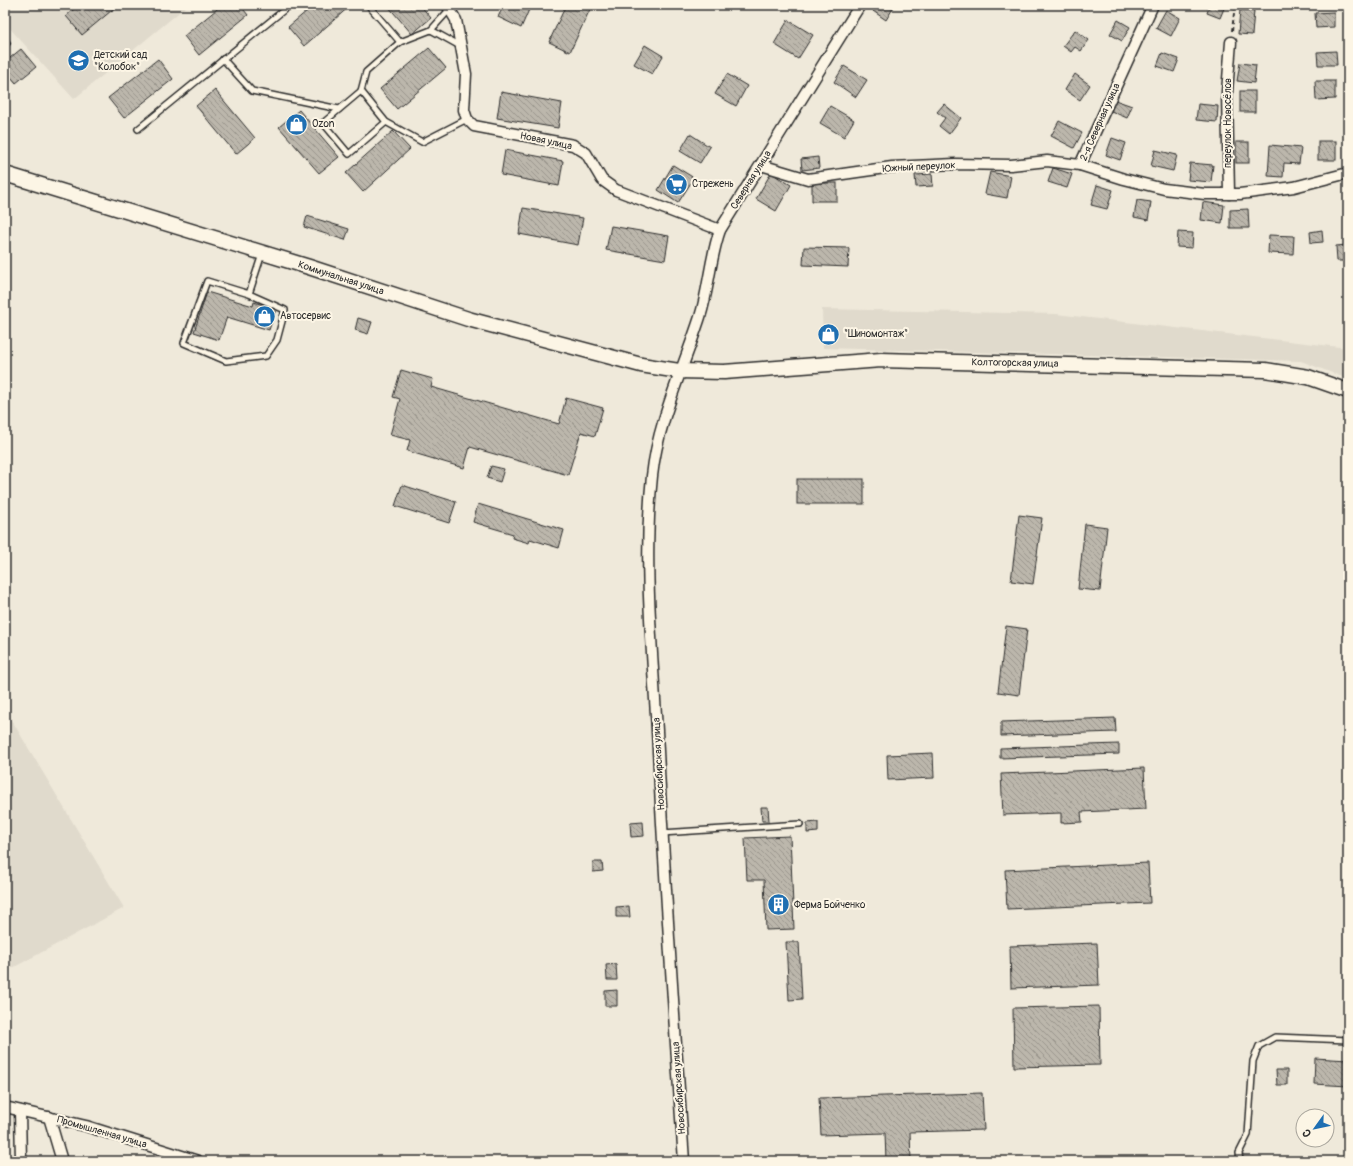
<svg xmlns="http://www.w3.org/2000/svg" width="1353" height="1166" viewBox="0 0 1353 1166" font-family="Pangolin,sans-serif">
	<defs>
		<pattern id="building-back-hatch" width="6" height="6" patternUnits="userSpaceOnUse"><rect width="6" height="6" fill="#bcb7ac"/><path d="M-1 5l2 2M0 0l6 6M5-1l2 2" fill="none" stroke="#99958c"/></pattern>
	</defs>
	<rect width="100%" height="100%" fill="#efe9da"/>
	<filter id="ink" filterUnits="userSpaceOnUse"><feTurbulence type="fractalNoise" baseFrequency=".025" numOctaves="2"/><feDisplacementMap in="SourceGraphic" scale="8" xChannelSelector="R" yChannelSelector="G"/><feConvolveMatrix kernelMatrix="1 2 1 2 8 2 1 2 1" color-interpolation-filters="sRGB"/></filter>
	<g filter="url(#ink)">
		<g fill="#e0dacc">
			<polygon points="5,5 188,5 74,99 5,23"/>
			<polygon points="822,309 1056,314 1348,348 1348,379 1301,361 823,348"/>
			<polygon points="5,709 124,908 5,972"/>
		</g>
		<g fill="url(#building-back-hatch)" stroke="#2b2b2b">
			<polygon points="79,5 116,5 117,6 82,35 66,16"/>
			<polygon points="222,5 240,5 248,15 199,55 184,36"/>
			<polygon points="314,5 349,5 350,6 304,46 288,27"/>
			<polygon points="387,5 420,5 431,18 412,34"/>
			<polygon points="504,5 531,5 521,28 498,17"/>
			<polygon points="566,5 592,5 570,52 549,42"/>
			<polygon points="877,5 895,5 886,20 873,11"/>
			<polygon points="1210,5 1225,6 1220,18 1207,13"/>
			<polygon points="1166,10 1180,18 1171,36 1156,28"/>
			<polygon points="1240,10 1254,11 1252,35 1238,34"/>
			<polygon points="1334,12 1334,27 1316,28 1315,13"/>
			<polygon points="788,20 813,35 798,59 774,44"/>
			<polygon points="1118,20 1130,27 1122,41 1110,34"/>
			<polygon points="1075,30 1089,40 1081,51 1075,47 1071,52 1063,46"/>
			<polygon points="645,45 663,56 652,74 634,64"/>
			<polygon points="429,48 446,68 397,109 380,89"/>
			<polygon points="21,49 36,67 16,83 5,70 5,62"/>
			<polygon points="1336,51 1337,65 1318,65 1317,52"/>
			<polygon points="1162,53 1179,59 1174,72 1157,66"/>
			<polygon points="158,59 173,79 124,118 108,98"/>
			<polygon points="1240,63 1256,65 1254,83 1237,81"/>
			<polygon points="844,66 867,80 856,97 834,82"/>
			<polygon points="727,74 747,86 736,106 715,94"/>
			<polygon points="1075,74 1090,85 1080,100 1065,90"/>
			<polygon points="1315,81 1335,81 1335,99 1316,100"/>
			<polygon points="215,90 255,138 236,154 196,106"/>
			<rect x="1240" y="91" width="15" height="21"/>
			<polygon points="501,92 562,103 558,128 497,118"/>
			<polygon points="1115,100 1132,106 1127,118 1111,111"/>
			<polygon points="944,104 961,118 949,134 939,126 945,118 937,112"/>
			<polygon points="1198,104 1218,106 1217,122 1196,120"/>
			<polygon points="830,106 854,120 844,137 820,123"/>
			<polygon points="299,110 339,157 319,173 279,127"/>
			<polygon points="1059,121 1082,133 1074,148 1051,136"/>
			<polygon points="393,131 410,149 363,192 346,173"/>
			<polygon points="690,134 710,147 700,163 680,151"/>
			<polygon points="1112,138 1126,143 1120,160 1106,155"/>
			<rect x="1318" y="141" width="18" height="19"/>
			<rect x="1236" y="142" width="13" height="21"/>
			<polygon points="1270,145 1301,148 1299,164 1284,163 1283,177 1268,176"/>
			<polygon points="505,150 563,161 559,186 501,175"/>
			<polygon points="1155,150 1177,155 1173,171 1151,166"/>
			<polygon points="818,157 819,168 802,170 801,159"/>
			<polygon points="1190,163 1213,165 1211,182 1188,180"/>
			<polygon points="673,165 694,178 678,203 658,190"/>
			<polygon points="1053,168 1072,174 1067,188 1048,182"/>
			<polygon points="990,172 1011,176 1007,198 985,194"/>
			<polygon points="771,173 791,185 776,211 756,199"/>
			<polygon points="932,174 933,186 916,187 915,175"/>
			<rect x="812" y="183" width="25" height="18"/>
			<polygon points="1097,185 1113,190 1107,209 1091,205"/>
			<polygon points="1137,200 1151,202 1148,220 1134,217"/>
			<polygon points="1203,202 1224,205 1222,223 1201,220"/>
			<polygon points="523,208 583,218 578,245 519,234"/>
			<polygon points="1248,209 1249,228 1230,228 1230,210"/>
			<polygon points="307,216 349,229 345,240 304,227"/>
			<polygon points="611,226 669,236 665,260 606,250"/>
			<polygon points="1322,230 1323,242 1311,243 1310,232"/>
			<polygon points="1178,232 1193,233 1192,248 1177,247"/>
			<polygon points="1269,235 1294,236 1293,254 1268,253"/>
			<polygon points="1347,245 1348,261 1337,261 1336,246"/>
			<polygon points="804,247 849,248 848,267 803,265"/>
			<polygon points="207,292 253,306 254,302 276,309 269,330 227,317 219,340 194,332"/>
			<polygon points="358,318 372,322 368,334 355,330"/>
			<polygon points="401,370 433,379 431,387 559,424 566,398 603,408 595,436 581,432 568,475 470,447 464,468 407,451 410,440 390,435 400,399 393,397"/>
			<polygon points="491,466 504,469 500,482 487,478"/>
			<rect x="797" y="479" width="67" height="25"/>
			<polygon points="402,485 456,502 449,523 395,506"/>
			<polygon points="478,504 564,530 559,548 530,539 529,543 512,538 513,534 473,522"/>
			<polygon points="1019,515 1042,518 1033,584 1011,581"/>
			<polygon points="1085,524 1107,527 1100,591 1078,589"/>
			<polygon points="1006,626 1027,629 1019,695 998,692"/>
			<polygon points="1115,718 1116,732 1001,736 1001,722"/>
			<polygon points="1119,744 1119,754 1000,758 1000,748"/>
			<polygon points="933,753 934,778 888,780 887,755"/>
			<polygon points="1144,768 1146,809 1081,812 1082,822 1061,823 1061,813 1003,815 1001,774"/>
			<polygon points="761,807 768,807 769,821 762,821"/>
			<polygon points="643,822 644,836 631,837 630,823"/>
			<polygon points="818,822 818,832 807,833 807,823"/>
			<polygon points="790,836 794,929 766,930 764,880 747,880 745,838"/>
			<polygon points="593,862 602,862 603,871 593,872"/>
			<polygon points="1148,863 1150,903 1007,909 1005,870"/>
			<polygon points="629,906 630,917 616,917 616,907"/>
			<polygon points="786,942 799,942 802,999 789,1000"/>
			<polygon points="1097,943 1099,985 1011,988 1010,946"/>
			<polygon points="616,964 617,980 607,980 606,965"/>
			<polygon points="617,990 617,1006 605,1006 605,991"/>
			<polygon points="1099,1006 1100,1065 1014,1067 1013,1008"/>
			<polygon points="1315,1058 1348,1060 1348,1086 1314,1084"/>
			<polygon points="1276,1070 1287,1070 1287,1085 1277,1085"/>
			<polygon points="982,1093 984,1130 910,1132 911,1161 886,1161 885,1133 821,1135 819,1098"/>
		</g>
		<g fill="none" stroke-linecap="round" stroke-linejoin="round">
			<defs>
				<g id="lane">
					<polyline points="368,5 400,42"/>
					<polyline points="431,30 460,46"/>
					<polyline points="5,40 7,43"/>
					<polyline points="223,59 252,91 339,109"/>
					<polyline points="361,91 366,72 400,42 431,30 450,9"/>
					<polyline points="386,122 361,91 323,123 349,154 386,122 422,142 467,119"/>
					<polyline points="138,129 290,5"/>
					<polyline points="249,294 285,310 277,340 266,356 226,361 184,343 207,281 249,294 262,254"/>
					<polyline points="662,833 800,824"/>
					<polyline points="1240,1161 1239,1153 1248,1135 1253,1061 1259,1046 1275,1037 1348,1040"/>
				</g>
				<g id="street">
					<polyline points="447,5 456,20 466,74 464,110 467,119 474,126 573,145 586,153 602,180 616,190 720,230"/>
					<polyline points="761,165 808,179 892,167 955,164 1011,165 1047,161 1080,165 1124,179 1164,189 1205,194 1240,194 1294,187 1348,173"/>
					<polyline points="1080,165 1153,5"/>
					<polyline points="1229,194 1227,92 1231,42"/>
					<polyline points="5,1107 86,1126 198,1161"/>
					<polyline points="20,1111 21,1161"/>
					<polyline points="49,1117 62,1161"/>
					<path d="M684,1161c-10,-143 -20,-287 -27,-430 -5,-85 -14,-171 -5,-255 6,-56 31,-106 48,-159 9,-28 10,-59 20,-87l140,-225"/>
				</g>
				<polyline id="secondary" points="5,174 309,267 468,319 641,365 679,371 724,372 881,360 1265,370 1308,377 1348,391"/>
			</defs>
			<use href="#lane" stroke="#2b2b2b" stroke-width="8"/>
			<use href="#street" stroke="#2b2b2b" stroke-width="13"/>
			<use href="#secondary" stroke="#2b2b2b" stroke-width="17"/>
			<polyline stroke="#2b2b2b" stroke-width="2" stroke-dasharray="4 3" stroke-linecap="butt" points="1232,31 1235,5"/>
			<use href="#lane" stroke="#fcf5e5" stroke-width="5"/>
			<use href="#street" stroke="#fcf5e5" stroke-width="10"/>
			<use href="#secondary" stroke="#fcf5e5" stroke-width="14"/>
		</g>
	</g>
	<defs>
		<symbol id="school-disc" viewBox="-11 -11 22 22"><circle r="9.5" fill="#1f6fb2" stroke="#fcf5e5"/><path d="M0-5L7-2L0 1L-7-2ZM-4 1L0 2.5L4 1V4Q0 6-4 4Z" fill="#fff"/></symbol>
		<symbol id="shop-disc" viewBox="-11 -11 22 22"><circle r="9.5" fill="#1f6fb2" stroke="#fcf5e5"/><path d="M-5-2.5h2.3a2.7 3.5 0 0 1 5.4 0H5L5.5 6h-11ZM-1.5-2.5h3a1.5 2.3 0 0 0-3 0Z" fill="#fff"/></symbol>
		<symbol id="supermarket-disc" viewBox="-11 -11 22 22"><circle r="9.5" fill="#1f6fb2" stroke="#fcf5e5"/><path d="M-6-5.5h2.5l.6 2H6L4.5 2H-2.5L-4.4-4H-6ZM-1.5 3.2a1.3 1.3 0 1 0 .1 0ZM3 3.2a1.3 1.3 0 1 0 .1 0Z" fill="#fff"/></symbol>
		<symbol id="building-disc" viewBox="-11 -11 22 22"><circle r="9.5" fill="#1f6fb2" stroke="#fcf5e5"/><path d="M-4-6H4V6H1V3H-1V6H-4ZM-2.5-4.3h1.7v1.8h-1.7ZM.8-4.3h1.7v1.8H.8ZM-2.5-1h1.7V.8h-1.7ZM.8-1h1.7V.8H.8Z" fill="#fff"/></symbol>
	</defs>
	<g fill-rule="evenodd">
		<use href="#school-disc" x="66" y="48" width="25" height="25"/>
		<use href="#shop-disc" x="284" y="112" width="25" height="25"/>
		<use href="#supermarket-disc" x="664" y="172" width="25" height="25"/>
		<use href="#shop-disc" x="252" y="304" width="25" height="25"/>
		<use href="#shop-disc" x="816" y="322" width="25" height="25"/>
		<use href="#building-disc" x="766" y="892" width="25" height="25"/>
	</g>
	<g text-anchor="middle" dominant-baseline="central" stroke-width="4" stroke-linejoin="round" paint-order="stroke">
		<g font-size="10" fill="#2b2b2b" stroke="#fcf5e5" text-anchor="start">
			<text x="94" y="55">Детский сад<tspan x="94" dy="12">"Колобок"</tspan></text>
			<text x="312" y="124">Ozon</text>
			<text x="692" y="184">Стрежень</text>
			<text x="280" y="316">Автосервис</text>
			<text x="844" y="334">"Шиномонтаж"</text>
			<text x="794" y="905">Ферма Бойченко</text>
		</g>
		<g font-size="10" fill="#2b2b2b" stroke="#fcf5e5">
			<text transform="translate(1100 122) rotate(-66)">2-я Северная улица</text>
			<text transform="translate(1228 123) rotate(-90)">переулок Новосёлов</text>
			<text transform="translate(546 141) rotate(12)">Новая улица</text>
			<text transform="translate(919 167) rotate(-3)">Южный переулок</text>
			<text transform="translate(751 180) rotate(-58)">Северная улица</text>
			<text transform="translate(341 278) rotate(18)">Коммунальная улица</text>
			<text transform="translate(1015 363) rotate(1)">Колтогорская улица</text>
			<text transform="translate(659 764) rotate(-93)">Новосибирская улица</text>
			<text transform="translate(679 1088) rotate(-94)">Новосибирская улица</text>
			<text transform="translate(102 1132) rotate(16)">Промышленная улица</text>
		</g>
	</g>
	<rect width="1353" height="1166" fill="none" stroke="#fcf5e5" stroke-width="20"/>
	<rect x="10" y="10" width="1333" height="1146" fill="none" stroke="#2b2b2b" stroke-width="1.5" filter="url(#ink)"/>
	<g transform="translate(1315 1128) rotate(237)"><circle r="19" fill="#fcf5e5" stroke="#a8a49b"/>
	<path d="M0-3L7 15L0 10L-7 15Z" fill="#1f6fb2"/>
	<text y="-6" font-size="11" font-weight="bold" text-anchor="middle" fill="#2b2b2b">С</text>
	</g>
</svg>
